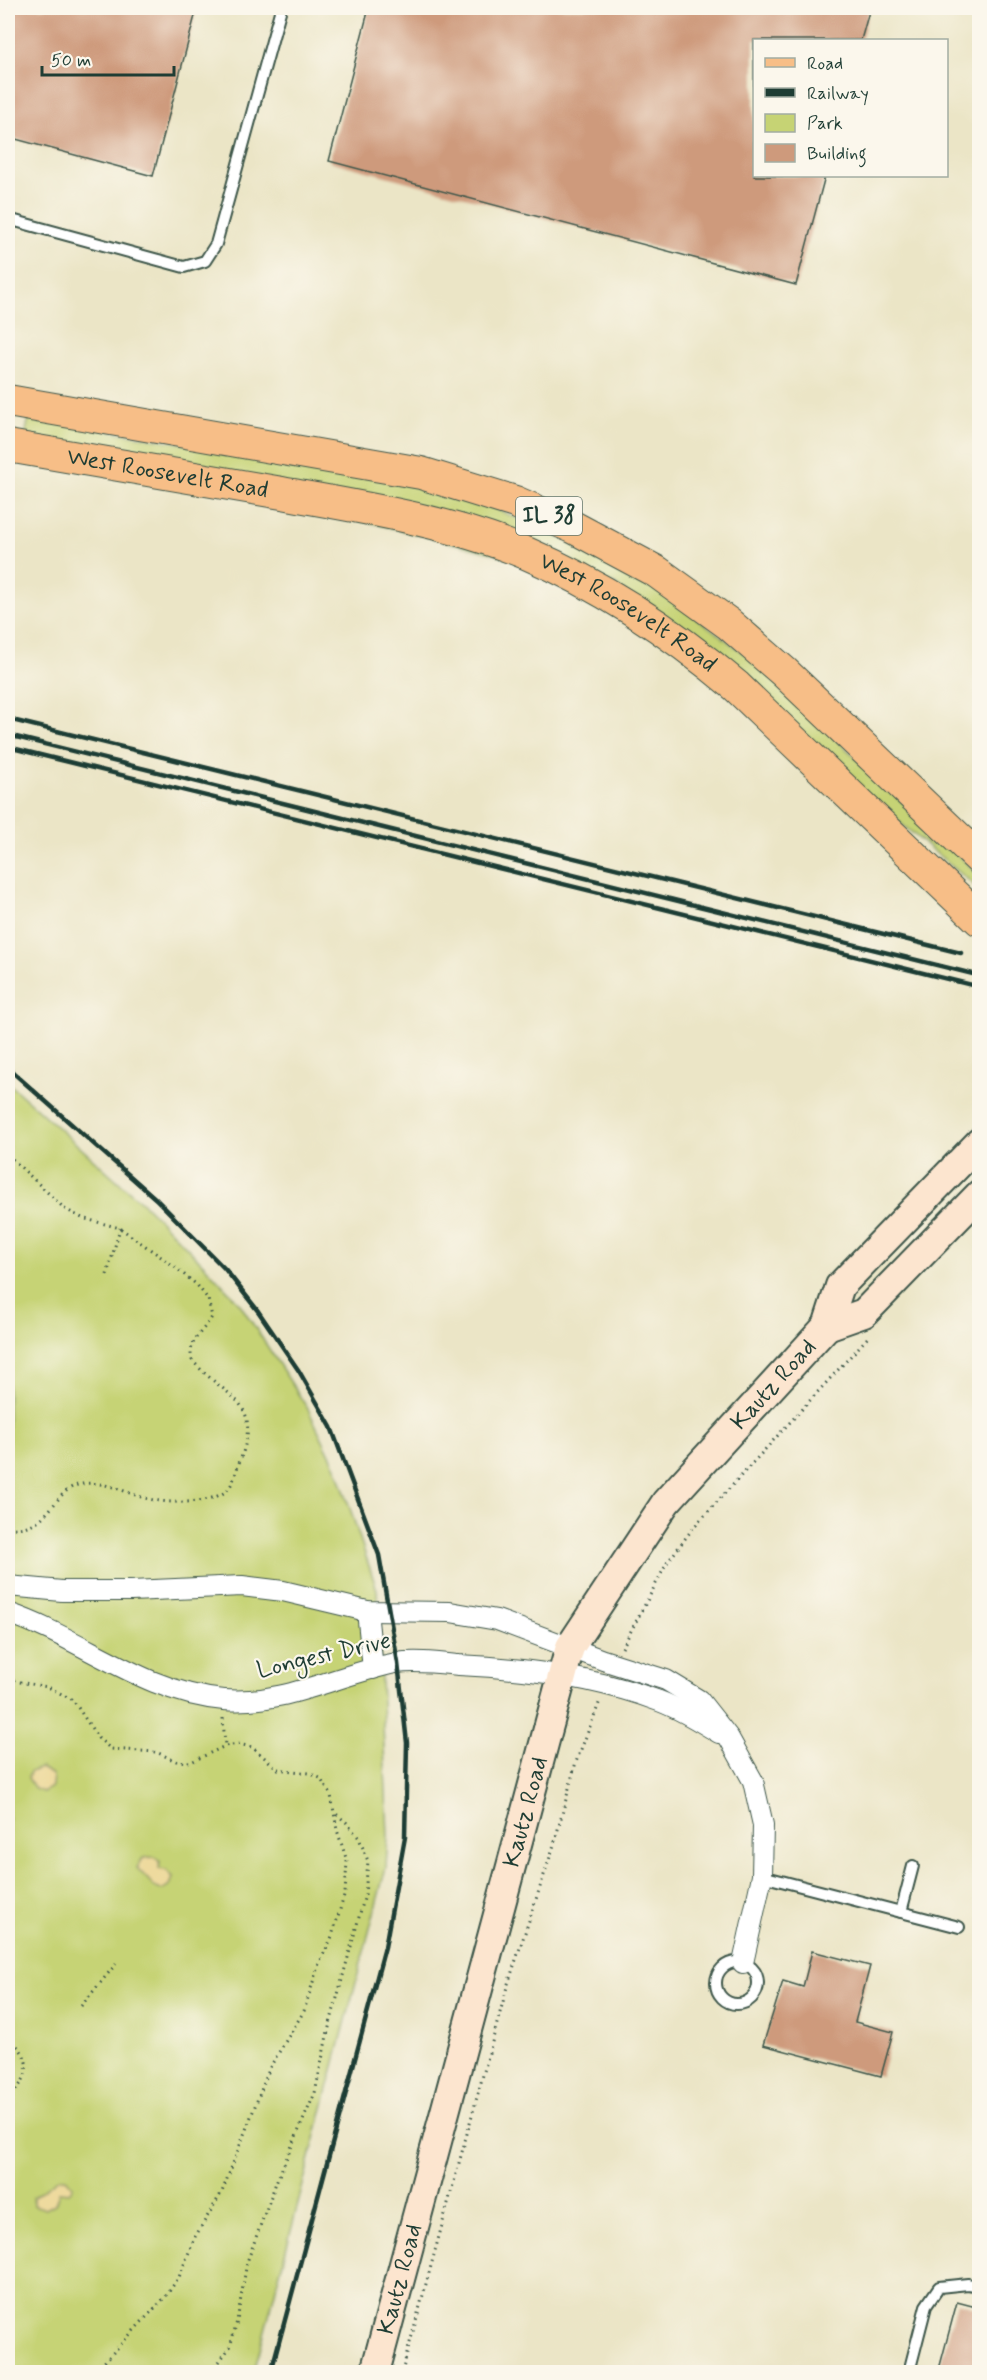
<svg xmlns="http://www.w3.org/2000/svg" width="987" height="2380" viewBox="0 0 987 2380" font-family="Mynerve,sans-serif">
	<rect width="100%" height="100%" fill="#fbf7ec"/>
	<filter id="ink" filterUnits="userSpaceOnUse"><feTurbulence type="fractalNoise" baseFrequency=".0167" numOctaves="2"/><feDisplacementMap in="SourceGraphic" scale="12" xChannelSelector="R" yChannelSelector="G"/><feConvolveMatrix kernelMatrix="1 2 1 2 8 2 1 2 1" color-interpolation-filters="sRGB"/></filter>
	<filter id="wash" filterUnits="userSpaceOnUse"><feTurbulence type="fractalNoise" baseFrequency=".008" numOctaves="4" result="noise"/><feDisplacementMap in="SourceGraphic" scale="24" xChannelSelector="R" yChannelSelector="G"/><feGaussianBlur stdDeviation="1.35" result="paint"/><feColorMatrix in="noise" values="0 0 0 0 0 0 0 0 0 0 0 0 0 0 0 0 0 1.4 0 .05"/><feComposite in="paint" operator="in"/></filter>
	<g filter="url(#wash)">
		<rect width="100%" height="100%" fill="#ebe5c6"/>
		<g fill="#c6d374" stroke="#728854" stroke-width="1.5">
			<polygon points="29,417 399,481 494,508 634,572 753,660 979,875 979,889 615,584 25,436"/>
			<polygon points="8,1083 148,1208 206,1267 240,1304 308,1409 337,1469 377,1590 388,1836 386,1867 254,2372 8,2372"/>
		</g>
		<g fill="#eeda9e" stroke="#868c69" stroke-width="1.5">
			<polygon points="41,1768 53,1775 52,1787 43,1792 35,1789 28,1778 30,1772"/>
			<polygon points="155,1857 160,1861 159,1869 166,1870 173,1877 170,1886 163,1890 154,1886 137,1868 143,1858"/>
			<polygon points="59,2178 66,2178 73,2186 69,2193 59,2192 55,2204 46,2209 33,2205 33,2197"/>
		</g>
		<g id="blocks">
			<g fill="#ce9a7c">
				<polygon points="8,8 197,8 153,176 8,137"/>
				<polygon points="369,8 870,8 861,40 754,40 754,176 825,176 796,285 329,161"/>
				<polygon points="812,1951 870,1966 855,2022 893,2032 881,2076 763,2045 783,1981 803,1987"/>
				<polygon points="957,2302 980,2308 980,2373 938,2373"/>
			</g>
		</g>
	</g>
	<g filter="url(#ink)">
		<use href="#blocks" fill-opacity="0" stroke="#3e564a" stroke-width="1.5"/>
		<g fill="none" stroke-linecap="round" stroke-linejoin="round">
			<defs>
				<g id="lane">
					<polyline points="8,219 184,267 205,261 216,244 281,8"/>
					<polyline points="762,1876 959,1927"/>
					<polyline points="901,1912 913,1866"/>
					<circle cx="737" cy="1983" r="21"/>
					<polyline points="909,2372 926,2306 939,2287 968,2284 980,2287"/>
				</g>
				<g id="street">
					<polyline points="8,1586 62,1591 131,1591 242,1586 283,1591 367,1611 450,1612 497,1620 603,1660 666,1680 699,1700 729,1738 753,1781 763,1825 762,1876 743,1963"/>
					<polyline points="367,1611 373,1669"/>
					<path d="M8,1613c74,25 136,80 216,87 61,5 114,-26 172,-37 20,-3 43,0 63,2 66,3 138,13 200,36 21,8 41,20 60,32"/>
				</g>
				<g id="secondary">
					<polyline points="827,1326 864,1313 980,1194"/>
					<path id="s1" d="M375,2372l195,-725 96,-145 161,-176 13,-40 140,-144"/>
				</g>
				<g id="primary">
					<polyline points="8,401 421,473 515,502 573,527 657,572 729,624 784,672 980,859"/>
					<path id="s2" d="M8,446c89,15 178,31 268,46 84,15 170,28 250,61 77,33 146,79 210,133l244,234"/>
				</g>
			</defs>
			<use href="#lane" stroke="#3e564a" stroke-width="14"/>
			<use href="#street" stroke="#3e564a" stroke-width="22"/>
			<use href="#secondary" stroke="#3e564a" stroke-width="32"/>
			<use href="#primary" stroke="#3e564a" stroke-width="34"/>
			<g stroke="#3e564a" stroke-width="3" stroke-dasharray="1.5 4.5" stroke-linecap="butt">
				<path d="M8,1155l57,54 17,9 38,10 51,36 26,21 11,14 4,18c-9,15 -25,24 -20,43 35,41 73,38 47,103 -3,9 -6,23 -14,29 -17,12 -56,12 -76,7 -22,-5 -43,-19 -67,-15 -30,4 -29,47 -74,44"/>
				<polyline points="107,1275 120,1228"/>
				<polyline points="622,1648 667,1563 693,1528 870,1335"/>
				<polyline points="8,1680 48,1687 73,1700 98,1738 111,1749 156,1752 176,1761 191,1762 225,1746 238,1744 252,1747 278,1769 309,1773 320,1778 331,1795 337,1830 347,1861 345,1893 331,1939 318,1966 304,2011 270,2067 222,2192 195,2237 179,2277 166,2296 95,2372"/>
				<polyline points="223,1718 225,1746"/>
				<polyline points="81,2006 116,1964"/>
				<path d="M8,2038c26,19 23,40 0,60"/>
				<polyline points="8,2364 30,2372"/>
				<polyline points="198,2372 209,2370 219,2362 230,2347 237,2321 247,2262 277,2180 315,2093 328,2031 365,1895 368,1861 359,1838 346,1822 335,1813"/>
				<polyline points="402,2372 507,1987 553,1848 576,1762 600,1701"/>
			</g>
			<use href="#lane" stroke="#fff" stroke-width="10"/>
			<use href="#street" stroke="#fff" stroke-width="20"/>
			<use href="#secondary" stroke="#fce5cf" stroke-width="28"/>
			<use href="#primary" stroke="#f7be87" stroke-width="32"/>
			<g stroke="#1f3d34" stroke-width="4.5">
				<polyline points="8,719 961,953"/>
				<polyline points="8,735 973,974"/>
				<polyline points="8,747 980,987"/>
				<polyline points="8,1068 156,1199 225,1269 258,1311 299,1371 331,1427 379,1555 398,1663 407,1743 405,1837 385,1947 271,2372"/>
			</g>
		</g>
	</g>
	<g text-anchor="middle" dominant-baseline="central" stroke-width="4.5" stroke-linejoin="round" paint-order="stroke">
		<rect fill="#fbf7ec" stroke="#61756b" stroke-width="1.5" x="516" y="497" width="66" height="38" rx="4.5"/>
		<g font-size="22" font-weight="bold" fill="#1f3d34">
			<text x="549" y="516">IL 38</text>
		</g>
		<g font-size="24" fill="#1f3d34" stroke="#fbf7ec">
			<text stroke="none"><textPath href="#s2" startOffset="162">West Roosevelt Road</textPath></text>
			<text stroke="none"><textPath href="#s2" startOffset="648">West Roosevelt Road</textPath></text>
			<text stroke="none"><textPath href="#s1" startOffset="1084">Kautz Road</textPath></text>
			<text transform="translate(324 1656) rotate(-13)">Longest Drive</text>
			<text stroke="none"><textPath href="#s1" startOffset="580">Kautz Road</textPath></text>
			<text stroke="none"><textPath href="#s1" startOffset="96">Kautz Road</textPath></text>
		</g>
	</g>
	<rect width="987" height="2380" fill="none" stroke="#fbf7ec" stroke-width="30"/>
	<rect x="753" y="39" width="195" height="138" fill="#fbf7ec" stroke="#a3ada2" stroke-width="1.5"/>
	<rect x="765" y="58" width="30" height="9" fill="#f7be87" stroke="#a3ada2" stroke-width="1.5"/>
	<text x="807" y="69" font-size="18" fill="#1f3d34">Road</text>
	<rect x="765" y="88" width="30" height="9" fill="#1f3d34" stroke="#a3ada2" stroke-width="1.5"/>
	<text x="807" y="99" font-size="18" fill="#1f3d34">Railway</text>
	<rect x="765" y="114" width="30" height="18" fill="#c6d374" stroke="#a3ada2" stroke-width="1.5"/>
	<text x="807" y="129" font-size="18" fill="#1f3d34">Park</text>
	<rect x="765" y="144" width="30" height="18" fill="#ce9a7c" stroke="#a3ada2" stroke-width="1.5"/>
	<text x="807" y="159" font-size="18" fill="#1f3d34">Building</text>
	<path d="M42 66v9h132v-9" fill="none" stroke="#1f3d34" stroke-width="3"/>
	<text x="51" y="66" font-size="18" fill="#1f3d34" stroke="#fbf7ec" stroke-width="4.5" paint-order="stroke">50 m</text>
</svg>
